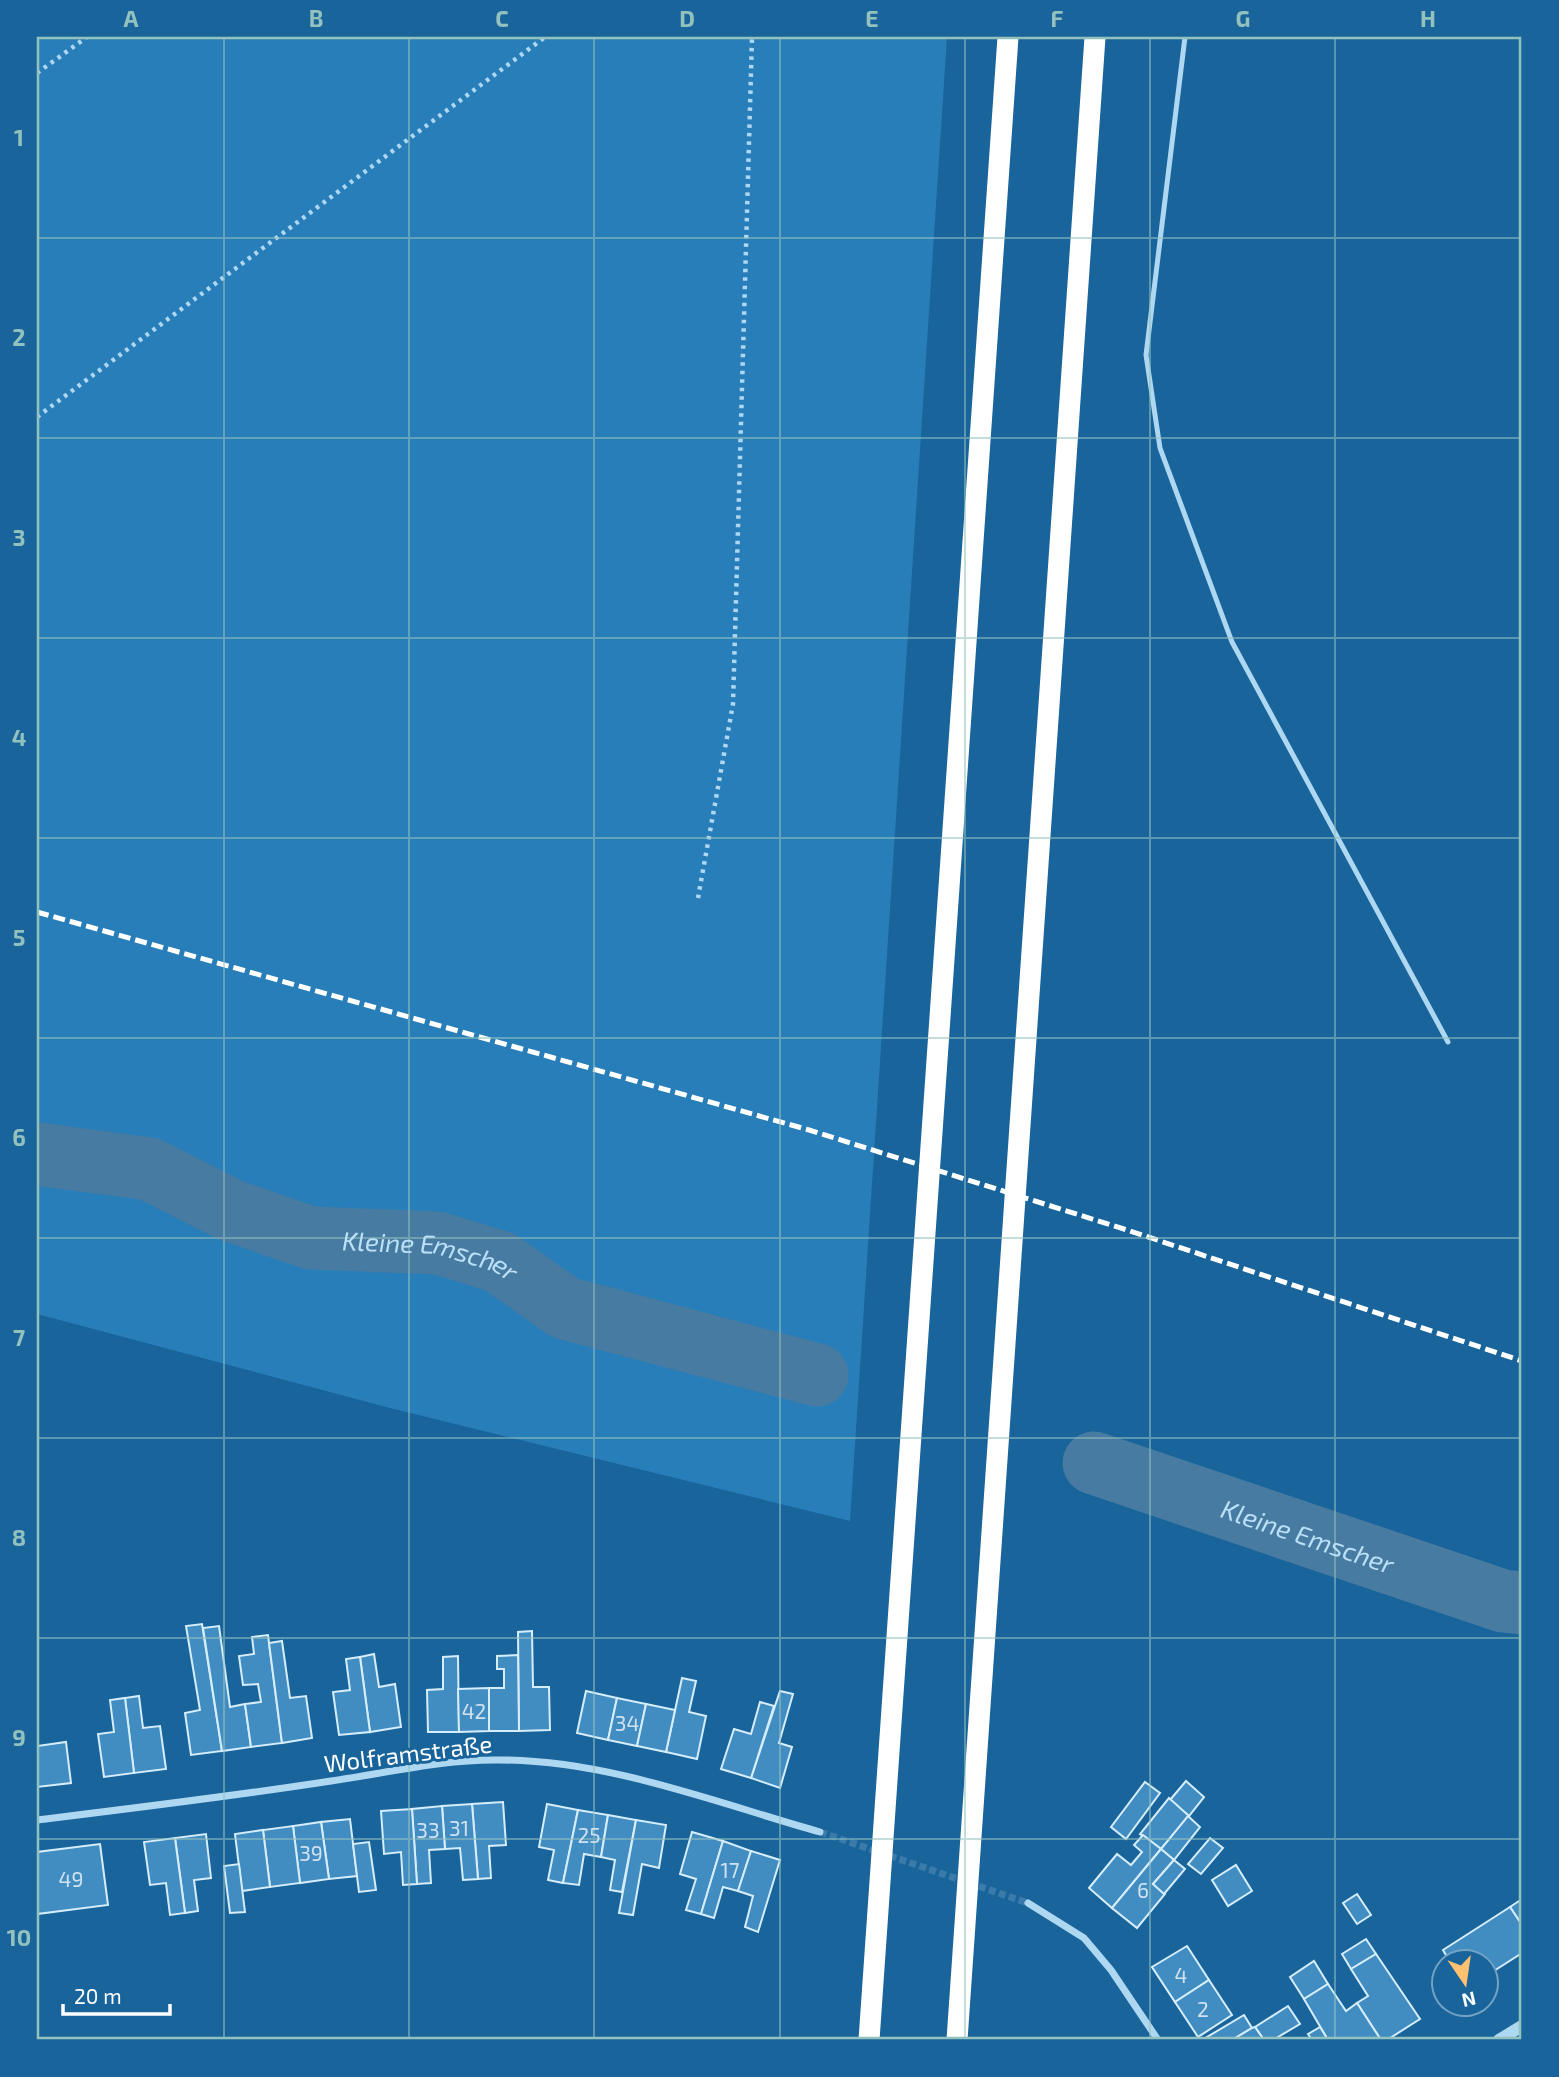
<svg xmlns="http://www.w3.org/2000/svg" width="1559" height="2077" viewBox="0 0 1559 2077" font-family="'Exo 2',sans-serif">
	<rect width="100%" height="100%" fill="#18649b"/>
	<polygon fill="#287eb8" points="37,37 947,37 850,1521 386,1407 37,1314"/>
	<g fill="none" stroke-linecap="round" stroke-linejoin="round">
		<g stroke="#477ba1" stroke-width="63">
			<path id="s1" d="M37,1154l113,15 80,41 81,28 127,5 62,19 65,46 252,67"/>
			<path id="s2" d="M1094,1463l409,138 19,2"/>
		</g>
	</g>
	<g fill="#418dc1" stroke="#d6edfc" stroke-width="2">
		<polygon points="202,1624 222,1751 191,1755 185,1713 200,1710 186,1626"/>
		<polygon points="219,1626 230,1707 245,1704 251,1747 222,1751 203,1628"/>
		<polygon points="532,1631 533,1687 549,1687 550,1730 519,1731 518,1632"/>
		<polygon points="268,1635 282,1743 251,1747 245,1704 261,1702 258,1684 243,1685 239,1656 254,1654 252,1637"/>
		<polygon points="282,1641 290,1698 306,1696 312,1738 282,1743 269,1643"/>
		<polygon points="374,1654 379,1687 395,1684 401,1727 370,1732 360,1657"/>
		<polygon points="518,1655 519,1731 489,1731 489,1688 504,1688 504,1669 497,1669 497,1656"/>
		<polygon points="458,1656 459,1732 428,1732 427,1690 443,1689 443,1657"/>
		<polygon points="360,1657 370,1732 339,1735 333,1692 350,1690 346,1659"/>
		<polygon points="682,1678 696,1681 689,1712 706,1716 697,1759 666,1752"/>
		<polygon points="489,1688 489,1731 459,1732 458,1689"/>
		<polygon points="586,1691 617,1698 608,1740 577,1733"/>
		<polygon points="780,1691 793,1694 779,1743 792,1747 780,1788 751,1778"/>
		<polygon points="139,1696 143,1728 160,1726 166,1769 134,1773 125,1698"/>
		<polygon points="125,1698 134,1773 104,1777 98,1734 114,1732 110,1700"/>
		<polygon points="617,1698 646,1704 637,1746 608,1740"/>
		<polygon points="760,1702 774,1706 751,1778 721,1769 734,1729 751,1734"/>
		<polygon points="646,1704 675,1710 666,1752 637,1746"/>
		<polygon points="66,1742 71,1783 37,1787 37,1746"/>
		<polygon points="1186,1781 1204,1797 1189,1816 1170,1800"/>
		<polygon points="1145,1782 1160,1793 1126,1839 1111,1827"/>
		<polygon points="1169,1798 1189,1816 1161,1849 1140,1834"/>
		<polygon points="503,1802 506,1845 489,1846 491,1878 478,1879 472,1804"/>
		<polygon points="472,1804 478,1879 463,1880 460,1848 445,1849 442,1806"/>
		<polygon points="547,1804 578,1810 563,1883 548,1880 554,1850 539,1847"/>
		<polygon points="442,1806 445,1849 429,1850 431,1883 417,1884 412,1809"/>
		<polygon points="412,1809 417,1884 403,1885 401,1852 384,1854 381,1811"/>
		<polygon points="578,1810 608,1815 601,1857 584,1854 579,1885 563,1883"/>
		<polygon points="608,1815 636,1820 622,1892 610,1890 615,1860 601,1857"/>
		<polygon points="1188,1816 1200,1827 1174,1860 1161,1849"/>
		<polygon points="350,1819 357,1876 329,1879 321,1822"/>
		<polygon points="636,1820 666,1825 659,1868 642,1864 633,1915 619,1913"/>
		<polygon points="321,1822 329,1879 300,1883 293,1826"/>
		<polygon points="293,1826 300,1883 270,1887 263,1830"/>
		<polygon points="263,1830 270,1887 242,1891 235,1834"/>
		<polygon points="692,1832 723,1841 701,1914 686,1910 696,1879 680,1874"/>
		<polygon points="206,1834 211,1878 194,1880 198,1911 185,1913 175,1838"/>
		<polygon points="1143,1835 1161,1849 1112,1908 1089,1888 1117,1854 1131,1865 1142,1852 1134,1845"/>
		<polygon points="175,1838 185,1913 170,1915 166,1883 150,1885 144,1842"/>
		<polygon points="1210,1838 1223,1848 1201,1874 1188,1864"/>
		<polygon points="723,1841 751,1851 738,1891 723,1887 714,1918 701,1914"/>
		<polygon points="369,1842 376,1890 359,1892 353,1844"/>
		<polygon points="100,1844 108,1905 37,1914 37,1852"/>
		<polygon points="1161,1849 1174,1860 1153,1884 1165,1894 1137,1928 1112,1908"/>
		<polygon points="751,1851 780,1860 758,1932 745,1927 753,1896 738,1891"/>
		<polygon points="1174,1860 1185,1869 1164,1894 1153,1884"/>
		<polygon points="239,1864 245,1912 230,1913 224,1866"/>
		<polygon points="1236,1865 1252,1891 1228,1906 1212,1880"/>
		<polygon points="1357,1894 1371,1915 1357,1924 1343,1903"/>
		<polygon points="1522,1899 1522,1925 1510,1907"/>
		<polygon points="1510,1907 1522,1925 1522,1953 1486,1976 1486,1962 1450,1962 1443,1950"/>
		<polygon points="1366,1939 1376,1954 1351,1969 1342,1954"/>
		<polygon points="1187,1946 1209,1980 1175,2002 1152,1967"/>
		<polygon points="1376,1954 1420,2019 1387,2040 1381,2040 1357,2003 1368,1996 1351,1969"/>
		<polygon points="1314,1961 1328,1984 1304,1999 1290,1977"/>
		<polygon points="1209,1980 1232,2015 1198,2037 1175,2002"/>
		<polygon points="1328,1984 1346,2011 1357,2003 1381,2040 1328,2040 1304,1999"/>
		<polygon points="1288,2006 1300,2024 1273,2040 1264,2040 1255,2027"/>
		<polygon points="1244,2015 1252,2028 1232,2040 1202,2040"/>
		<polygon points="1255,2027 1264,2040 1232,2040 1252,2028"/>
		<polygon points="1320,2027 1328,2040 1312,2040 1308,2034"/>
	</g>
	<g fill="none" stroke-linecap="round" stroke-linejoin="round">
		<polyline stroke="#3b7baa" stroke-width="7" stroke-dasharray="7 3.5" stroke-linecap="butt" points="820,1832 1028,1903"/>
		<g stroke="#aed7f2" stroke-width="4.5" stroke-dasharray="3.5 5" stroke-linecap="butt">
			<polyline points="37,73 87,37"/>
			<polyline points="37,417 545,37"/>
			<polyline points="698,898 733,704 752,37"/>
		</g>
		<polyline stroke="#aed7f2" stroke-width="5" points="1185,37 1146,355 1160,448 1232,642 1448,1042"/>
		<g stroke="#aed7f2" stroke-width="7">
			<path d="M37,1820c98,-12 197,-24 294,-39 56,-8 112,-22 169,-21 108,0 217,43 320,72"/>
			<polyline points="1028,1903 1084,1938 1111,1970 1158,2040"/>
		</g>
		<polyline stroke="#aed7f2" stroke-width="12" points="1499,2040 1522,2026"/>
		<g stroke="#fff" stroke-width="21">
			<polyline points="869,2040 1008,37"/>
			<polyline points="957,2040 1095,37"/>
		</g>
		<polyline stroke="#fff" stroke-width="5" stroke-dasharray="12 5" stroke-linecap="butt" points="37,912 809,1130 1124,1229 1522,1361"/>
	</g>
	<path fill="none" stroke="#93c1be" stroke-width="2" stroke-opacity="0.55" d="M224,37v2003M409,37v2003M594,37v2003M780,37v2003M965,37v2003M1150,37v2003M1335,37v2003M37,238h1485M37,438h1485M37,638h1485M37,838h1485M37,1038h1485M37,1238h1485M37,1438h1485M37,1638h1485M37,1839h1485"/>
	<g text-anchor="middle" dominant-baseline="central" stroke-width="6" stroke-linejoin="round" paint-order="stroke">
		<g font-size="21" fill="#d0e2f0">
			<text x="474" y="1710">42</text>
			<text x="627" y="1722">34</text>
			<text x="459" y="1827">31</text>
			<text x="428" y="1829">33</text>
			<text x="589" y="1834">25</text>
			<text x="311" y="1852">39</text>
			<text x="730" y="1869">17</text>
			<text x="71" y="1878">49</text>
			<text x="1143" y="1889">6</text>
			<text x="1181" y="1974">4</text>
			<text x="1203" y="2008">2</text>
		</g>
		<g font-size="24" fill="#fff" stroke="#18649b">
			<text transform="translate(408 1753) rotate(-7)">Wolframstraße</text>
		</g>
		<g font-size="26" font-style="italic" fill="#bbe0f8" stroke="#18649b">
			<text stroke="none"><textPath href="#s1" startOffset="411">Kleine Emscher</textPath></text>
			<text stroke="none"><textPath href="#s2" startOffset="226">Kleine Emscher</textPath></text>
		</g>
	</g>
	<rect width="1559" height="2077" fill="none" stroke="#18649b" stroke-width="77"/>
	<g transform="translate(1465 1983) rotate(167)"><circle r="33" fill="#18649b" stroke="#74a2c3" stroke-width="2"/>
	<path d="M0-5L12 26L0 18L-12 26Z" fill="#ffc16f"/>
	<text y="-10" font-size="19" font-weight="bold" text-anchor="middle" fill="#ffffff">N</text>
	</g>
	<path d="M63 2004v10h107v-10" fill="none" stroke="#ffffff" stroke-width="3.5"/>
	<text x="74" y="2004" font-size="21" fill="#ffffff" stroke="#18649b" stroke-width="5" paint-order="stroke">20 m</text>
	<rect x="38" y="38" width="1482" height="2000" fill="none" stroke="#93c1be" stroke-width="2.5"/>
	<g font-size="23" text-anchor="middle" font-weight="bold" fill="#93c1be">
		<text x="131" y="27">A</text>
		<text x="316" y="27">B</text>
		<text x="502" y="27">C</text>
		<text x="687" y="27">D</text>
		<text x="872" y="27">E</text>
		<text x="1057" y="27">F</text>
		<text x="1243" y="27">G</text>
		<text x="1428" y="27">H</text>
		<text x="19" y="146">1</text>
		<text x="19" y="346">2</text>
		<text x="19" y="546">3</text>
		<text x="19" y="746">4</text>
		<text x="19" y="946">5</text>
		<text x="19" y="1146">6</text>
		<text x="19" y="1346">7</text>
		<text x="19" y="1546">8</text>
		<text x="19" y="1746">9</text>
		<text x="19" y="1946">10</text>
	</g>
</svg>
